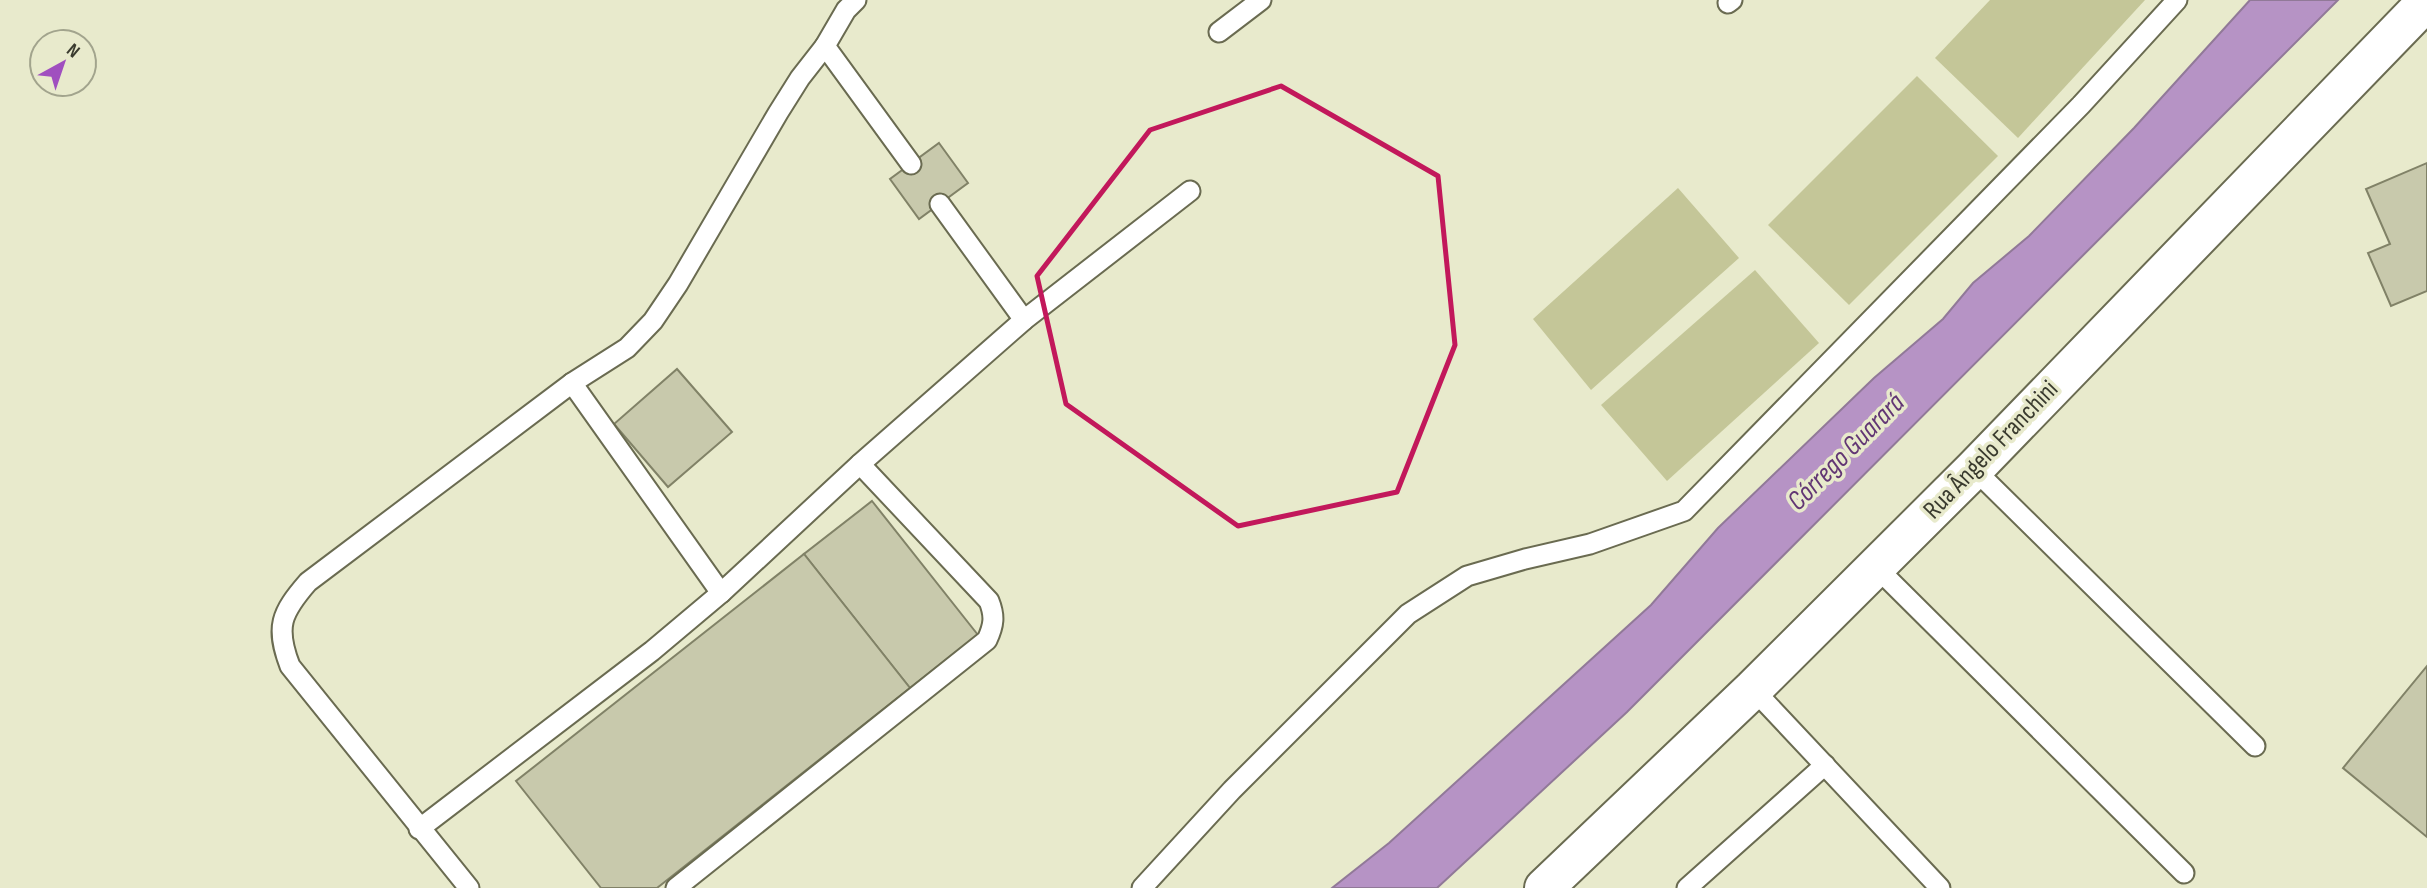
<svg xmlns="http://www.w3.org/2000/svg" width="2427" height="888" viewBox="0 0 2427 888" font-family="'Sofia Sans Condensed',sans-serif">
	<rect width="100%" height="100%" fill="#e8eacc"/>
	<g fill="#c4c698">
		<polygon points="1990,0 2145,0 2018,138 1935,58"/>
		<polygon points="1917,76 1998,156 1849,305 1768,225"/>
		<polygon points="1678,188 1739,258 1591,390 1533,319"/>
		<polygon points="1755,270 1819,343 1667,481 1601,405"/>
	</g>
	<polygon fill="#b693c5" stroke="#917998" stroke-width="2" points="2250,0 2338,0 1627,712 1437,888 1332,888 1389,843 1651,605 1718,528 1874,378 1943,319 1973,283 2029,236 2134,128"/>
	<g fill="#c8c9ac" stroke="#818267" stroke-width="2">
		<polygon points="939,143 968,183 919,219 890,179"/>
		<polygon points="2427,163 2427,291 2391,306 2368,253 2390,244 2366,189"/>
		<polygon points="677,369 732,432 668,487 614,424"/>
		<polygon points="872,501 978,635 910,688 804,554"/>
		<polygon points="804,554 910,688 657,888 601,888 516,781"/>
		<polygon points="2427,666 2427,837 2343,768"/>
	</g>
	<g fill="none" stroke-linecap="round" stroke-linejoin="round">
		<defs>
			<g id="service">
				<polyline points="856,0 846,10 825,46 911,164"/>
				<polyline points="1728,3 1732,0"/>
				<polyline points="1219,32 1261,0"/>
				<polyline points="940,204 1024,320"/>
				<polyline points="572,383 721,593"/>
				<polyline points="1974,469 2255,746"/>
				<polyline points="1876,567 2184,873"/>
				<polyline points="1753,689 1940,888"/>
				<polyline points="419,829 652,651 721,593 860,464 1024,320 1190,191"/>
				<path d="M469,888l-179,-222c-15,-39 -9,-53 18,-84l264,-199 55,-35 26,-27 25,-37 100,-171 22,-35 25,-32"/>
				<path d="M676,888l311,-248c7,-15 8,-24 2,-39l-129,-137"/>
				<polyline points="1142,888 1232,790 1408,614 1467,576 1525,559 1590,544 1684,511 2081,105 2177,0"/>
				<polyline points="1687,888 1825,765"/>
			</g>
			<polyline id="minor" points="1544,888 1753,689 1974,469 2427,1"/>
		</defs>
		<use href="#service" stroke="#6a6b51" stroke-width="23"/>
		<use href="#minor" stroke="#6a6b51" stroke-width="42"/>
		<use href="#service" stroke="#fff" stroke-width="19"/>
		<use href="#minor" stroke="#fff" stroke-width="38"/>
	</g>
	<path fill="none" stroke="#c2185b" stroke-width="5" stroke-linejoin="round" d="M1281,86l157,90 17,169 -58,147 -159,34 -172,-122 -29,-128 113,-146z"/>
	<g text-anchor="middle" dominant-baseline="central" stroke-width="7" stroke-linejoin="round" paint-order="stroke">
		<g font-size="26" fill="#3a3b2f" stroke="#e8eacc">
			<text transform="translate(1991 450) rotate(-46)">Rua Ângelo Franchini</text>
		</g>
		<g font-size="28" font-style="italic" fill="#623674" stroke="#e8eacc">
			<text transform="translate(1846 452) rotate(-45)">Córrego Guarará</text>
		</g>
	</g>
	<g transform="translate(63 63) rotate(40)"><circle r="33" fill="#e8eacc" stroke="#a2a48d" stroke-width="2"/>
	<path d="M0-5L12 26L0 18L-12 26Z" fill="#a04fbf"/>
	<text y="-10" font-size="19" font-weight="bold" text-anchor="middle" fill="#3a3b2f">N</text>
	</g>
</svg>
